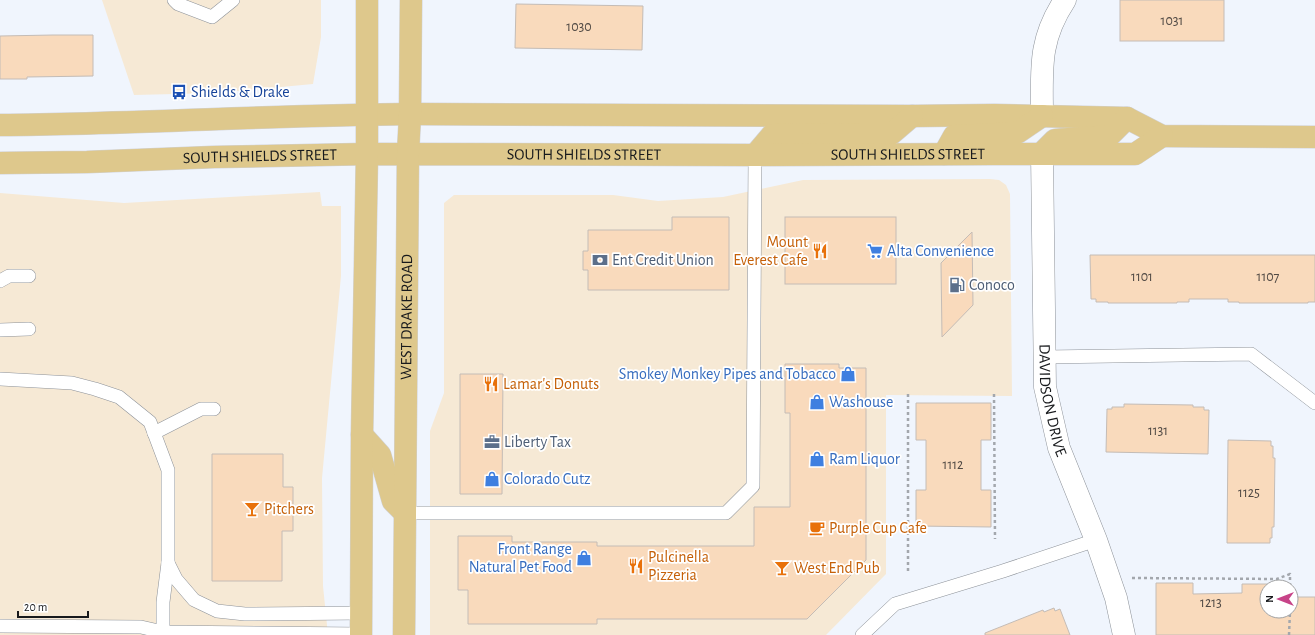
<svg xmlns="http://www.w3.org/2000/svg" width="1315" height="635" viewBox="0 0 1315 635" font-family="'Alegreya Sans',sans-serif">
	<rect width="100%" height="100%" fill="#f0f5fd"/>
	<g fill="#f6e9d5">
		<polygon points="102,0 321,0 321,37 313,84 216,93 134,95"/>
		<polygon points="990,179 999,180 1006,185 1010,194 1012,396 886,395 886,574 826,635 430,635 430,431 444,393 444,203 454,195 613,195 658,201 723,197 803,180"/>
		<polygon points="320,192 322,206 341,206 341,276 322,478 323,586 328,635 0,635 0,193 124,203"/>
	</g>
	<g fill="#f9dabc" stroke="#c4bcb6">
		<rect x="1120" y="0" width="104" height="41"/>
		<polygon points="516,4 643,6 642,50 515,48"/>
		<polygon points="53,35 93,35 93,76 27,77 27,79 0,79 0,36"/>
		<polygon points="672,217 729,217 729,290 588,290 588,270 583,270 583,251 588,251 588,230 672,230"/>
		<rect x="785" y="217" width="111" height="67"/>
		<polygon points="972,232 973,305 942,337 941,263"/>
		<polygon points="1090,255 1315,255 1315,302 1308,302 1308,303 1239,303 1239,302 1228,302 1228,299 1189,299 1189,302 1177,302 1177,303 1108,303 1108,302 1096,302 1096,299 1091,299"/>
		<polygon points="785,364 839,364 839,368 866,368 866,560 807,619 597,619 597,624 468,624 468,590 458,590 458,536 512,536 512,542 597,542 597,546 754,546 754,507 790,507 790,413 785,413"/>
		<polygon points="460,374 503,374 502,494 460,494"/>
		<polygon points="916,403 991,403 991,440 981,440 981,490 991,490 991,527 916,526 916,490 926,490 926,440 916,440"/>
		<polygon points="1124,404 1193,405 1193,407 1204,407 1204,410 1209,410 1208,454 1106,452 1107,409 1112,409 1112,407 1124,407"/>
		<polygon points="1228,440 1271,441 1271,446 1273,446 1273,458 1275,458 1274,527 1272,527 1272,538 1270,538 1270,543 1227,543"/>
		<polygon points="212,454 283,454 283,487 293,487 293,531 282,531 282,581 212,581"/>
		<polygon points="1156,583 1193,583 1193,594 1242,593 1242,584 1279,584 1279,587 1267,587 1267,611 1291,611 1291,597 1315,597 1315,635 1156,635"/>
		<polygon points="1054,608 1055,611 1060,609 1070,635 985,635 985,633 1043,610 1044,612"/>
	</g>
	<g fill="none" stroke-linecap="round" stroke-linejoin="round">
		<defs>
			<g id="service">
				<polyline points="174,0 178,4 212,17 233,0"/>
				<polyline points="0,281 9,276 29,276"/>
				<polyline points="0,330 29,329"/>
				<polyline points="1045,357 1251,354 1315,403"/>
				<polyline points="0,379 72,383 95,389 119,397 150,422 168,470 168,563 163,602 163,635"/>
				<polyline points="154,433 201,409 214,409"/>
				<polyline points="405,513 726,513 753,486 755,155"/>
				<polyline points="168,563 176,579 194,600 217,611 245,614 361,613"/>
				<polyline points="0,626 141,627 163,632 361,634"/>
				<polyline points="862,635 895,604 1003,571 1096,540"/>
			</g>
			<g id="tertiary">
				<path d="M1042,116c0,-47 -4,-75 23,-116"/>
				<path id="s1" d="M1042,154l3,233 14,61 37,92 20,58 8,37"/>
			</g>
			<g id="primary">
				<path d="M0,125c137,-1 274,-10 410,-11l502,2 82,-1 133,3 35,18 153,1"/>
				<polyline points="1044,151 1055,140 1109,136 1127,118"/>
				<polyline points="944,154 954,136 1017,133 1042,116"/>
				<polyline points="755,155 772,135 891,134 912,116"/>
				<path id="s2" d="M0,163l87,-1 127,-5 153,-3 388,1 238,-1h142l27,-18"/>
				<polyline points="362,435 380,455 393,501 405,513"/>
				<polyline points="361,635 362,435 367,154 367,0"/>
				<path id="s3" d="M404,635l4,-481 2,-40 1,-114"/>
			</g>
		</defs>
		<use href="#service" stroke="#8d9299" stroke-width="14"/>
		<use href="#tertiary" stroke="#8d9299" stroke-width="23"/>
		<use href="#primary" stroke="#d1d1d2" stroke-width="23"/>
		<g stroke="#a3a7ad" stroke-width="2.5" stroke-dasharray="3 3" stroke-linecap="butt">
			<polyline points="908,394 908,571"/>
			<polyline points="994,394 995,539"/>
			<polyline points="1132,578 1277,579 1290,574 1290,587"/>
			<polyline points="1289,635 1290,611"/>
		</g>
		<use href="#service" stroke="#fff" stroke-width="13"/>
		<use href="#tertiary" stroke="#fff" stroke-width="22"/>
		<use href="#primary" stroke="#dec88c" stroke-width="22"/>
	</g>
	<defs>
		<symbol id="bus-bare" viewBox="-9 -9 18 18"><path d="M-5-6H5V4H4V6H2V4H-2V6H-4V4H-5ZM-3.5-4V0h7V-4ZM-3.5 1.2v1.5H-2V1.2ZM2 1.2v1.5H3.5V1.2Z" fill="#1a4fb4" stroke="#fff" stroke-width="2.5" paint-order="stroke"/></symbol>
		<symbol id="restaurant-bare" viewBox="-9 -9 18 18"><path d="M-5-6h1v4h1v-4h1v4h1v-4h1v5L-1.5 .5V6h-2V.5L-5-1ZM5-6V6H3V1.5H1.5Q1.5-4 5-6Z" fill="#e8710a" stroke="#fff" stroke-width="2.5" paint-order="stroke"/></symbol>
		<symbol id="supermarket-bare" viewBox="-9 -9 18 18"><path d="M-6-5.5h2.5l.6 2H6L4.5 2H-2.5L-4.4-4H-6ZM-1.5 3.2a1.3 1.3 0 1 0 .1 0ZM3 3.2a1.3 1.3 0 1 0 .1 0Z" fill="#3f7fe0" stroke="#fff" stroke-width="2.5" paint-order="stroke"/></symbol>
		<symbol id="bank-bare" viewBox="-9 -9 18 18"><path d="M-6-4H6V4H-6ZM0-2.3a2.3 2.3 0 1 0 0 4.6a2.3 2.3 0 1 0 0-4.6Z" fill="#5c6f8a" stroke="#fff" stroke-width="2.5" paint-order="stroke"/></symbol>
		<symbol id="fuel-bare" viewBox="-9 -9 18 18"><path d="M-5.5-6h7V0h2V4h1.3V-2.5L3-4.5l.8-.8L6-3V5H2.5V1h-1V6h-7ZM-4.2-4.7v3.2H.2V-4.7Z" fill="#5c6f8a" stroke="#fff" stroke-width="2.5" paint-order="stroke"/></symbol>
		<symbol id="shop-bare" viewBox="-9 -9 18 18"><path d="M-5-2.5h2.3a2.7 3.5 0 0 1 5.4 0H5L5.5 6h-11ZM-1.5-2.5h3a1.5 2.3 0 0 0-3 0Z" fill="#3f7fe0" stroke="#fff" stroke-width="2.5" paint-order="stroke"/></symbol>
		<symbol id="office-bare" viewBox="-9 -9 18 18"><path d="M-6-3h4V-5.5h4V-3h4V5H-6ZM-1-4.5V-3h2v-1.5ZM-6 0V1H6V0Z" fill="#5c6f8a" stroke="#fff" stroke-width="2.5" paint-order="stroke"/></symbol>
		<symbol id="bar-bare" viewBox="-9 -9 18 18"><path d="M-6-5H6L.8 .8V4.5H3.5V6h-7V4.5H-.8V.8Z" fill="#e8710a" stroke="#fff" stroke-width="2.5" paint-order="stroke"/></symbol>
		<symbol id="cafe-bare" viewBox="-9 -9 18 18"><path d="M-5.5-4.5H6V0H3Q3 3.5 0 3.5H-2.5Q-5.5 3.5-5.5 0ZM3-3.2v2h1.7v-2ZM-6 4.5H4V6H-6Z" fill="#e8710a" stroke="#fff" stroke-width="2.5" paint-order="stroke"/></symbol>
	</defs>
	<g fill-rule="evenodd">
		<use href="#bus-bare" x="168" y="81" width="22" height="22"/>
		<use href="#restaurant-bare" x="809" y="240" width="22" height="22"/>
		<use href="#supermarket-bare" x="864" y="240" width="22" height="22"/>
		<use href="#bank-bare" x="589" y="249" width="22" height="22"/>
		<use href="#fuel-bare" x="946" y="274" width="22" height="22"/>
		<use href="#shop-bare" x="837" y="363" width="22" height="22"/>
		<use href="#restaurant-bare" x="480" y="373" width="22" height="22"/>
		<use href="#shop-bare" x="806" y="391" width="22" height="22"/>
		<use href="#office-bare" x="481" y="431" width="22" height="22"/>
		<use href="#shop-bare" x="806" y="448" width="22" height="22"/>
		<use href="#shop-bare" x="481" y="468" width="22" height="22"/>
		<use href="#bar-bare" x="241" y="498" width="22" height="22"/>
		<use href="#cafe-bare" x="806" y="517" width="22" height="22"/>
		<use href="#shop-bare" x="573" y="547" width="22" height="22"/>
		<use href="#restaurant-bare" x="625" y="555" width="22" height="22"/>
		<use href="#bar-bare" x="771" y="557" width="22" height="22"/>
	</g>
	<g text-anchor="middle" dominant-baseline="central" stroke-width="3.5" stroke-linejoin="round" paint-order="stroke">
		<g font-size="14" fill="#504944">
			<text x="1172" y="21">1031</text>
			<text x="579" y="27">1030</text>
			<text x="1142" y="277">1101</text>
			<text x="1268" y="277">1107</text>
			<text x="1158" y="431">1131</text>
			<text x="953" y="465">1112</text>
			<text x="1249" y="493">1125</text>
			<text x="1211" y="603">1213</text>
		</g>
		<g font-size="16" fill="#164399" stroke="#fff" text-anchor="start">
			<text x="191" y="92">Shields &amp; Drake</text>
		</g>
		<g font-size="16" fill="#17191c" stroke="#fff">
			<text stroke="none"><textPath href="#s2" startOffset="908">SOUTH SHIELDS STREET</textPath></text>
			<text stroke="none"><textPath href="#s2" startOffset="584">SOUTH SHIELDS STREET</textPath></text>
			<text stroke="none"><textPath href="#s2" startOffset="260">SOUTH SHIELDS STREET</textPath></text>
			<text stroke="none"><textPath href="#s3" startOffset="318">WEST DRAKE ROAD</textPath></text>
			<text stroke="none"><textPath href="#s1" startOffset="247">DAVIDSON DRIVE</textPath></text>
		</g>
		<g font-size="16" fill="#c56008" stroke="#fff" text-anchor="start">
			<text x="808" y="242" text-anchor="end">Mount<tspan x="808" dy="18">Everest Cafe</tspan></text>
			<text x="503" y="384">Lamar's Donuts</text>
			<text x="264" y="509">Pitchers</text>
			<text x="829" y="528">Purple Cup Cafe</text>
			<text x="648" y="557">Pulcinella<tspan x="648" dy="18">Pizzeria</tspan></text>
			<text x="794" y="568">West End Pub</text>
		</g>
		<g font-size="16" fill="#366cbe" stroke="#fff" text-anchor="start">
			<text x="887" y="251">Alta Convenience</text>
			<text x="836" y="374" text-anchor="end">Smokey Monkey Pipes and Tobacco</text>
			<text x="829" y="402">Washouse</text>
			<text x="829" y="459">Ram Liquor</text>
			<text x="504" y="479">Colorado Cutz</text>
			<text x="572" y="549" text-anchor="end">Front Range<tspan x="572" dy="18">Natural Pet Food</tspan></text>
		</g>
		<g font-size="16" fill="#4e5e75" stroke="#fff" text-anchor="start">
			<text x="612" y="260">Ent Credit Union</text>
			<text x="969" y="285">Conoco</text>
			<text x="504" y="442">Liberty Tax</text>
		</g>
	</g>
	<g transform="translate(1279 599) rotate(270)"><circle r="19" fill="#ffffff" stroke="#a2a3a4"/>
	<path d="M0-3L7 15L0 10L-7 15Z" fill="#c74388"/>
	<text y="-6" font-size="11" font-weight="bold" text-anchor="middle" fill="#17191c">N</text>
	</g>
	<path d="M18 611v6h70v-6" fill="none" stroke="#17191c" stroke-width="2"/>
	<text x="24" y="611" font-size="12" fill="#17191c" stroke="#ffffff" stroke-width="3" paint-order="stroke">20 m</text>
</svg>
